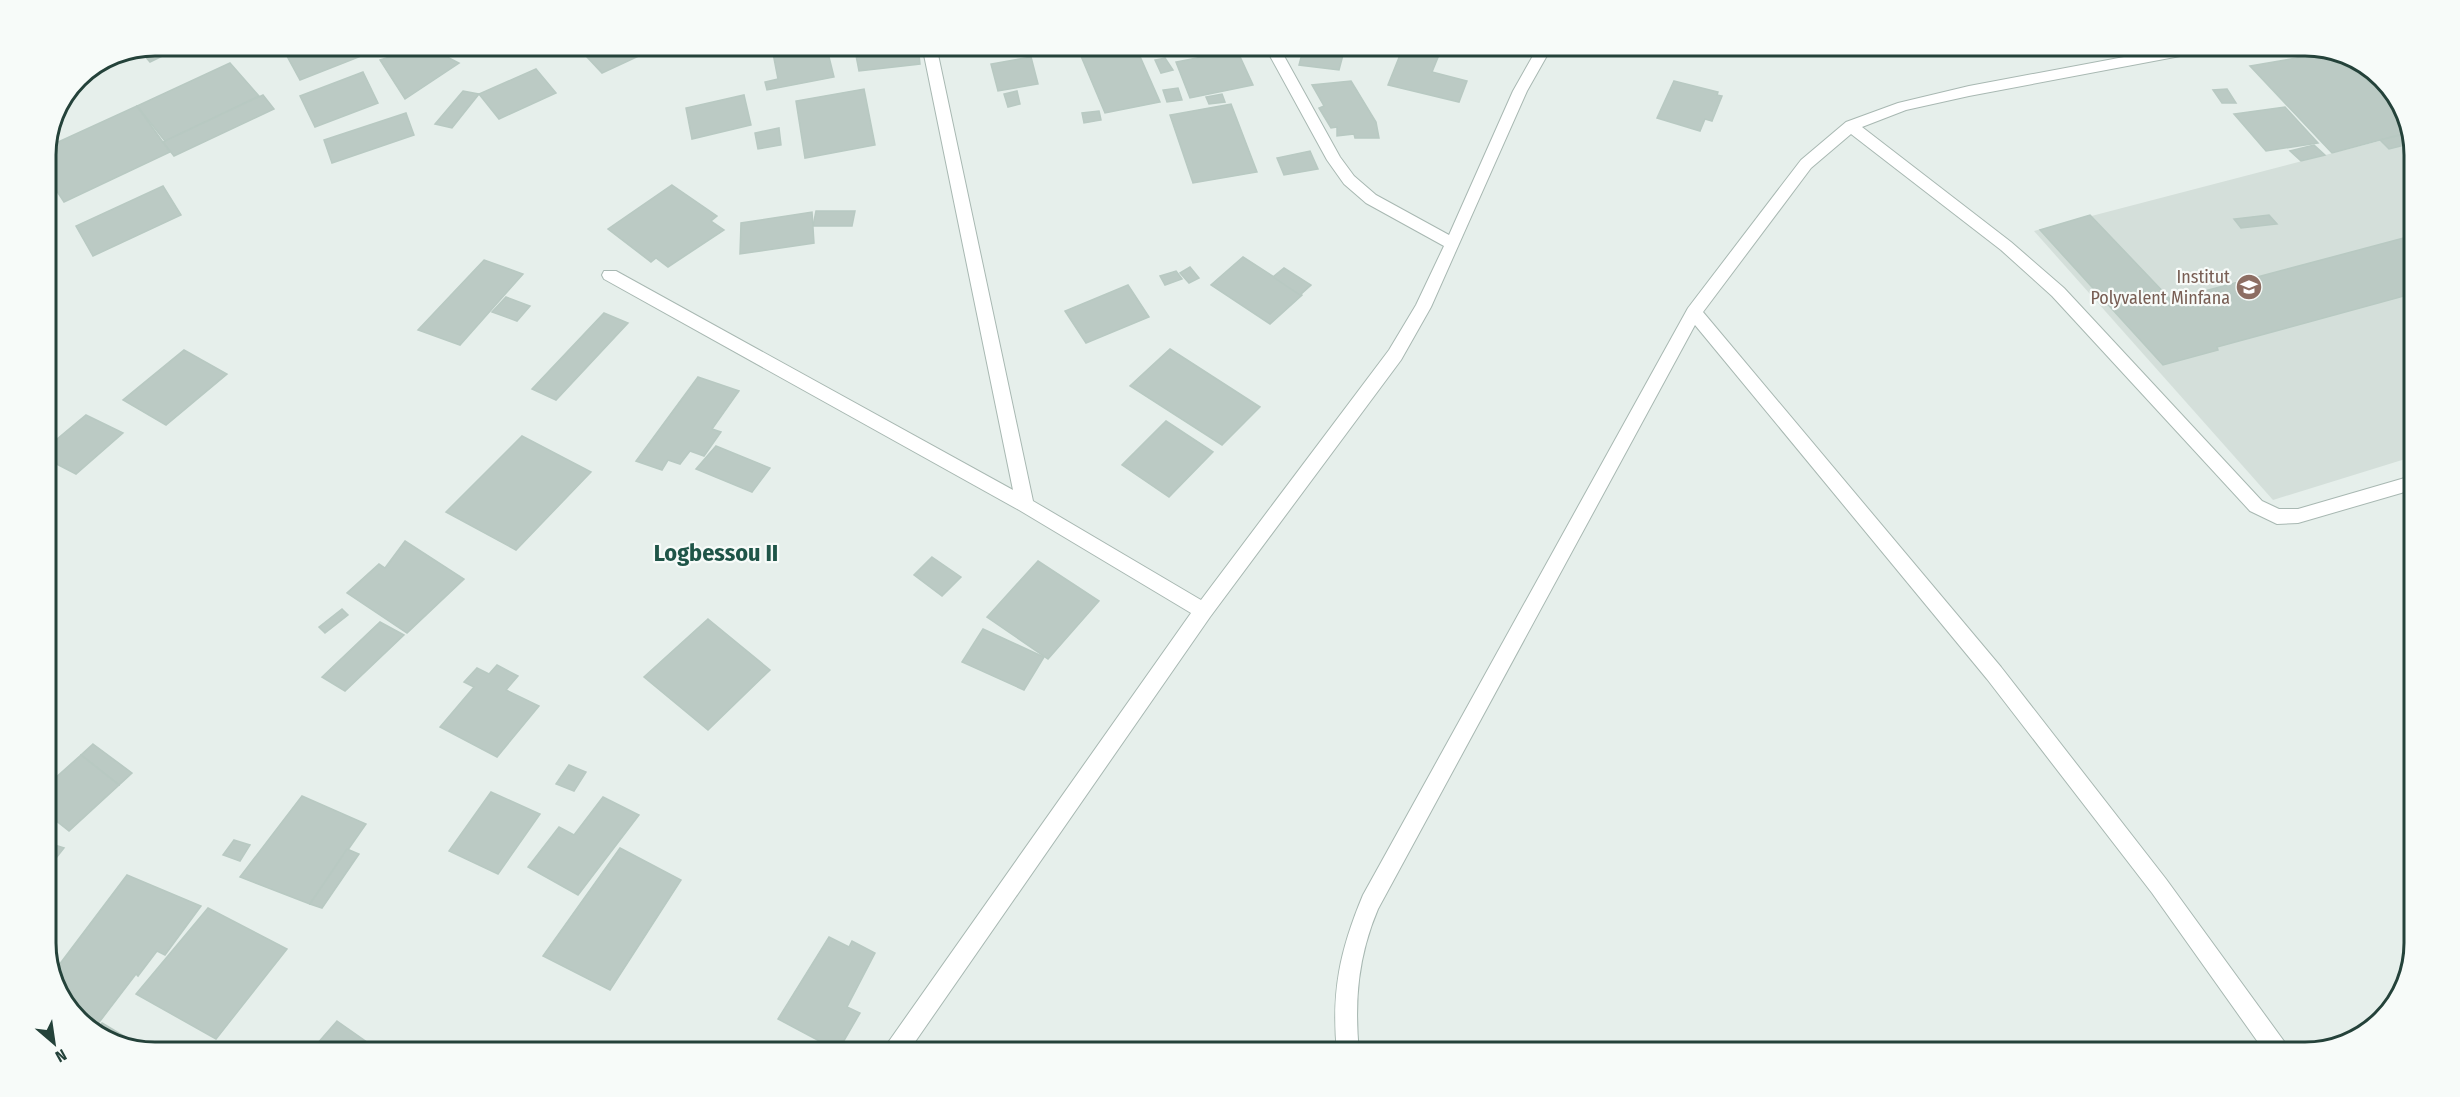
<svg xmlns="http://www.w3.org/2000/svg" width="2460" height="1097" viewBox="0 0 2460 1097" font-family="'Fira Sans Condensed',sans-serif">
	<rect width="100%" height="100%" fill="#e6efeb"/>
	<polygon fill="#d4dfda" points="2410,133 2415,147 2415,456 2273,500 2034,231"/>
	<g fill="#bbcac4" stroke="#b8c9c2" stroke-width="1.5">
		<polygon points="154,45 185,45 150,62 138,48"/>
		<polygon points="281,45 364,45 369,53 300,80"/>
		<polygon points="428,45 445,45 449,58 459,63 405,99 380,60"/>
		<polygon points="608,45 656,45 658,47 602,73 586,56"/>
		<polygon points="731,45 745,45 748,52 735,56"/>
		<polygon points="788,45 826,45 834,77 767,90 765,82 778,79 772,48"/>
		<polygon points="854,45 918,45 920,64 859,71"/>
		<polygon points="1108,45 1133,45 1103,51 1101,47"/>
		<polygon points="1135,45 1160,102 1105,113 1081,56"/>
		<polygon points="1309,45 1372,45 1369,55"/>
		<polygon points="1404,45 1443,45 1432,72 1467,81 1459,102 1388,85"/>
		<polygon points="1237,50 1253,85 1190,98 1176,62"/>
		<polygon points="1303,50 1343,55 1339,70 1299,65"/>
		<polygon points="2320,54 2359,73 2403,112 2410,132 2332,153 2250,66"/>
		<polygon points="1031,57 1038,84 998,91 991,64"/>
		<polygon points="1165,58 1173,70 1161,73 1155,60"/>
		<polygon points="230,63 259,96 165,141 137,106"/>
		<polygon points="536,69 556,93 499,119 479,94"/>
		<polygon points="363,72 378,103 315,127 300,96"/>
		<polygon points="1351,81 1376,122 1379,138 1355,138 1354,134 1337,136 1337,127 1331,128 1319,108 1324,106 1312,85"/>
		<polygon points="1674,81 1718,92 1717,95 1722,96 1712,121 1705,119 1700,131 1657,118"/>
		<polygon points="1178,88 1182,100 1167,102 1163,90"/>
		<polygon points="864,89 875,145 805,158 796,101"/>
		<polygon points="2227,89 2236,103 2222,103 2213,90"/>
		<polygon points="463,91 479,94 452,128 435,124"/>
		<polygon points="1017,91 1020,104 1008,107 1004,94"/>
		<polygon points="1222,94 1225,102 1209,104 1206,97"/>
		<polygon points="263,95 274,109 174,156 163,142"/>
		<polygon points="744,95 751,125 692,139 686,108"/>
		<polygon points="1231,104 1257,172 1193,183 1170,115"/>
		<polygon points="137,106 170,152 64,202 45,173 45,148"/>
		<polygon points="2285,107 2318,143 2266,151 2234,114"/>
		<polygon points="1099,111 1101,120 1084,123 1082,113"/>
		<polygon points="406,113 414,135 332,163 324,140"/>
		<polygon points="779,128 781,145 758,149 755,133"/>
		<polygon points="2410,133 2413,143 2389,149 2380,140"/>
		<polygon points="2314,145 2325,155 2301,161 2290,151"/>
		<polygon points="1310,151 1318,169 1284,175 1277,158"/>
		<polygon points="672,185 717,216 711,221 724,230 668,267 656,258 651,262 608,229"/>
		<polygon points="163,186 181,215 93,256 76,226"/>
		<polygon points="816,211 855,211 852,226 813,226"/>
		<polygon points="812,212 814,243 740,254 741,223"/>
		<polygon points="2090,215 2171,300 2415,235 2415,293 2217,347 2218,350 2163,365 2040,230"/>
		<polygon points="2269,215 2277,224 2241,228 2234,219"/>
		<polygon points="1243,257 1302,295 1270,324 1211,285"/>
		<polygon points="484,260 523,274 460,345 418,330"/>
		<polygon points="1190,267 1199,278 1189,283 1180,273"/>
		<polygon points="1284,268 1311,285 1300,295 1273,277"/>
		<polygon points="1176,271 1182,279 1165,285 1160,276"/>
		<polygon points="1128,285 1149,317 1086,343 1065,311"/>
		<polygon points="506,297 530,306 517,321 492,312"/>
		<polygon points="604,313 628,323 556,400 532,389"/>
		<polygon points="1170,349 1260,407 1222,445 1130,386"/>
		<polygon points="184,350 227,374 166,425 123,400"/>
		<polygon points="698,377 739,391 712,429 721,432 704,456 690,451 680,464 668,460 662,470 636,461"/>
		<polygon points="86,415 123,433 76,474 45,458 45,449"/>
		<polygon points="1166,421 1213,452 1169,497 1122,465"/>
		<polygon points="522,436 591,472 516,550 446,512"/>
		<polygon points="716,446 770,468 752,492 696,469"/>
		<polygon points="405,541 464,579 407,633 347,593 379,564 385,568"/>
		<polygon points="932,557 961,577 942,596 914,575"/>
		<polygon points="1038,561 1099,601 1048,659 987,617"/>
		<polygon points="342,609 348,615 325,633 319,627"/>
		<polygon points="708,619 770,670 708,730 644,677"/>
		<polygon points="380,622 404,635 345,691 322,677"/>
		<polygon points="983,629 1044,657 1024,690 962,662"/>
		<polygon points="497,665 518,676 506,690 539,706 497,757 440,727 474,687 464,682 477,668 489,674"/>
		<polygon points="93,744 132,773 119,785 81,755"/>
		<polygon points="81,755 119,785 69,831 45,812 45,787"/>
		<polygon points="569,765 586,772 574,791 556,784"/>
		<polygon points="491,792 540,814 498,874 449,851"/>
		<polygon points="302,796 366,824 310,904 240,877"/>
		<polygon points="603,797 639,815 578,895 528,867 559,827 574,835"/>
		<polygon points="234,840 250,845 240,861 223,855"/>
		<polygon points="45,842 64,848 45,872"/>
		<polygon points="620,848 681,880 610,990 543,956"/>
		<polygon points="347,849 359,854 322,908 310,904"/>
		<polygon points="127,875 201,906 165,955 157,951 138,976 136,974 94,1029 64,1004 53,973"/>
		<polygon points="208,908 287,949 216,1039 136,994"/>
		<polygon points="829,937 849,947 852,941 875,953 847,1007 860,1013 838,1051 778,1019"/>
		<polygon points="337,1021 371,1045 367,1050 370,1052 310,1052"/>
		<polygon points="102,1023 122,1035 129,1039 124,1046 112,1044 96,1030"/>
	</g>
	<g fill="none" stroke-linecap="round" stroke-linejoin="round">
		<defs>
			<g id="street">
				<polygon points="922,45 936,45 1033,501 1201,600 1389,350 1416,305 1444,246 1366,203 1344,184 1327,160 1264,45 1278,45 1340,157 1354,176 1376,195 1449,235 1513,91 1539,45 1553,45 1527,91 1431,307 1401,360 1210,617 908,1052 884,1052 887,1044 1191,613 1019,510 604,279 602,275 604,271 616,271 1013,490"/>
				<path d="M2188,45h31l-7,5 -243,46 -63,14 -44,17 149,115 53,46 198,213 17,8h19l117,-34v14l-117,34 -21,1 -27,-13 -198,-215 -51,-46 -150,-116 -40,34 -108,144 298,355 165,212 120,165 3,8h-24l-113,-159 -165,-214 -292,-354 -317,584c-20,47 -24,92 -19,143h-22c-6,-60 3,-102 26,-157l325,-587 113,-148 45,-38 52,-19 71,-17z"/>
			</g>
		</defs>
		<use href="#street" stroke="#a8b8b2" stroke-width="2"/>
		<use href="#street" fill="#fff" fill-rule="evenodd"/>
	</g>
	<defs>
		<symbol id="school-disc" viewBox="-11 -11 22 22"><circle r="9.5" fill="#8d6e63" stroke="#f7fbf9"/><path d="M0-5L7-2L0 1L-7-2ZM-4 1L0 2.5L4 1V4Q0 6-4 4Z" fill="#fff"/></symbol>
	</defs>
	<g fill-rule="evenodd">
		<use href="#school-disc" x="2234" y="272" width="30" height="30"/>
	</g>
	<g text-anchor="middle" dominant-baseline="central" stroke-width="4.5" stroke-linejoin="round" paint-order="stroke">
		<g font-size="18" fill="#785e54" stroke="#f7fbf9" text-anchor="end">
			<text x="2230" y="277">Institut<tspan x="2230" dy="21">Polyvalent Minfana</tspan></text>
		</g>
		<g font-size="24" font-weight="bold" fill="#1f5548" stroke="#f7fbf9">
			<text x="716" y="553">Logbessou II</text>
		</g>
	</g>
	<path d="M0 0H2460V1097H0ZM155 56H2305A99 99 0 0 1 2404 155V943A99 99 0 0 1 2305 1042H155A99 99 0 0 1 56 943V155A99 99 0 0 1 155 56Z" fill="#f7fbf9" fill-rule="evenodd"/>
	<path fill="none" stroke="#24423a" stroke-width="3" d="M155 56H2305A99 99 0 0 1 2404 155V943A99 99 0 0 1 2305 1042H155A99 99 0 0 1 56 943V155A99 99 0 0 1 155 56Z"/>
	<g transform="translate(54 1043) rotate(151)" stroke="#f7fbf9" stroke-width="4.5" paint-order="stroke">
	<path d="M0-4.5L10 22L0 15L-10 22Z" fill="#24423a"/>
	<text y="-9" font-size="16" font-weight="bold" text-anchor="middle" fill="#24423a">N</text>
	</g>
</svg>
